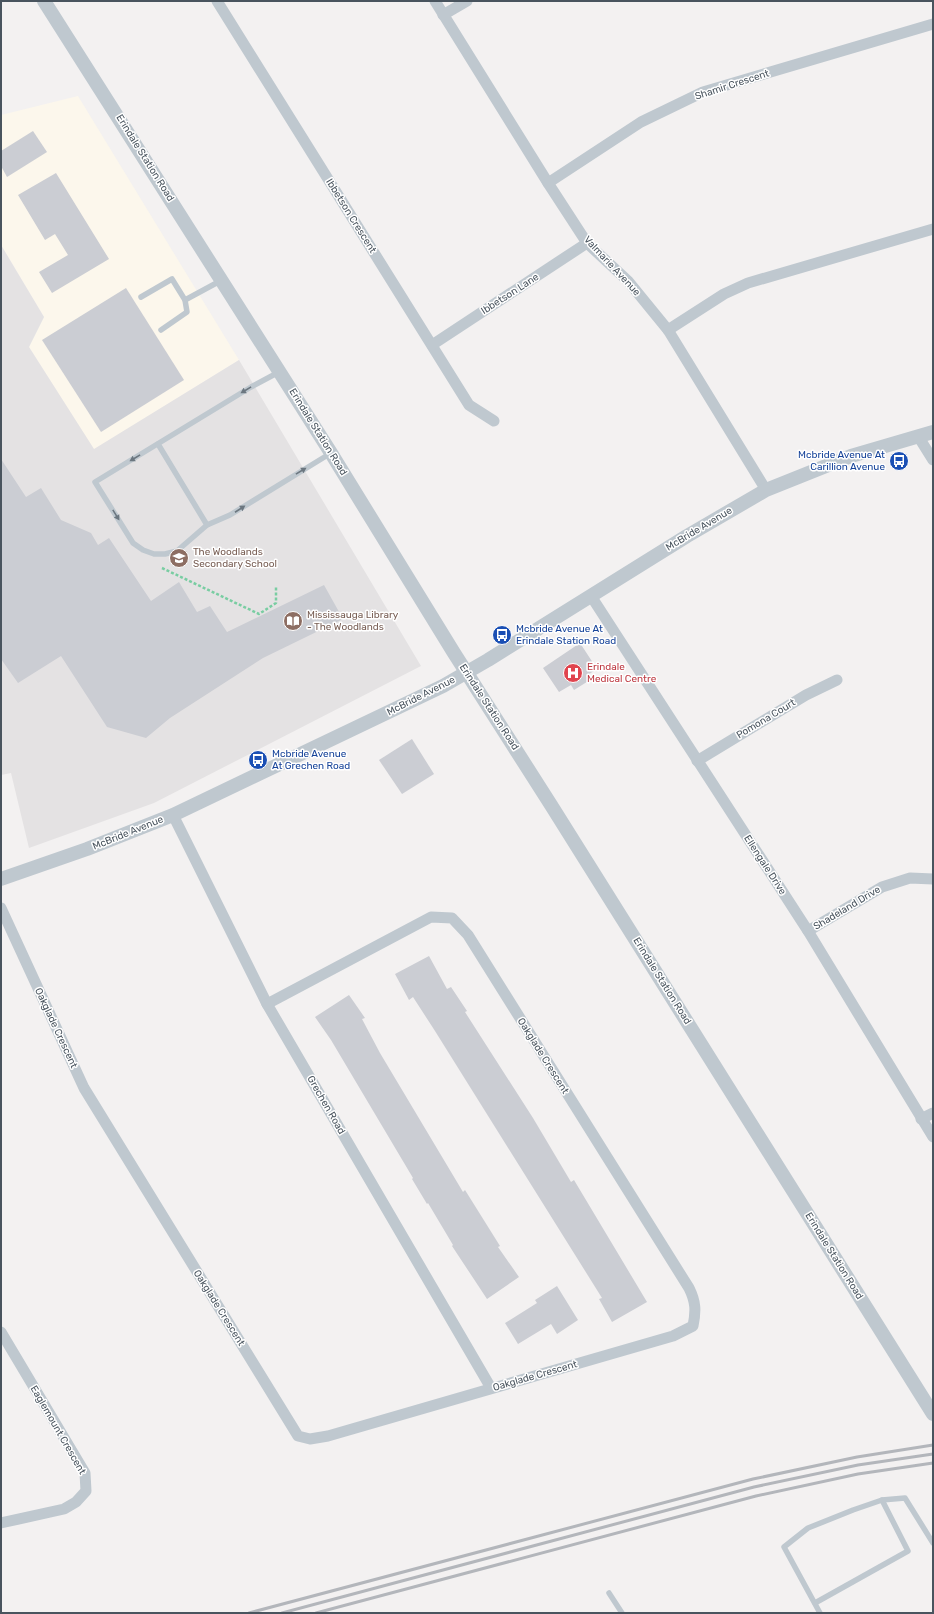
<svg xmlns="http://www.w3.org/2000/svg" width="934" height="1614" viewBox="0 0 934 1614" font-family="Rubik,sans-serif">
	<rect width="100%" height="100%" fill="#f3f1f1"/>
	<polygon fill="#fcf7ec" points="78,96 239,360 94,450 29,347 44,317 1,245 1,115"/>
	<polygon fill="#e4e2e3" points="1,245 44,317 29,347 94,449 239,360 421,666 154,803 29,848 11,773 1,775"/>
	<g fill="#cbcdd3">
		<polygon points="33,131 47,152 7,177 1,166 1,151"/>
		<polygon points="56,173 109,259 52,293 39,272 68,255 55,234 45,240 18,195"/>
		<polygon points="126,288 184,380 101,432 42,340"/>
		<polygon points="1,459 26,497 41,488 61,520 91,533 98,545 109,538 151,601 179,582 197,612 210,606 227,632 324,585 343,619 263,658 170,718 146,738 107,727 61,656 18,683 1,659"/>
		<polygon points="580,643 597,669 586,676 590,680 574,690 571,685 559,692 543,668"/>
		<polygon points="412,739 434,774 402,794 379,760"/>
		<polygon points="429,956 447,989 451,987 467,1011 465,1012 533,1118 571,1182 574,1180 647,1302 612,1322 599,1299 602,1298 577,1258 435,1031 413,997 409,1000 395,974"/>
		<polygon points="349,995 365,1018 362,1019 380,1053 463,1192 465,1190 500,1246 498,1247 519,1277 487,1299 452,1246 453,1245 428,1203 427,1204 412,1179 413,1178 331,1040 315,1017"/>
		<polygon points="557,1286 578,1320 557,1334 551,1324 518,1344 505,1323 537,1303 535,1300"/>
	</g>
	<g fill="none" stroke-linecap="round" stroke-linejoin="round">
		<polyline stroke="#79cda2" stroke-width="2.5" stroke-dasharray="3 2" stroke-linecap="butt" points="162,568 259,614 276,603 276,587"/>
		<g stroke="#bfc8cf" stroke-width="5.5">
			<polyline points="141,297 172,279 185,300 187,312 161,330"/>
			<polyline points="185,300 222,280"/>
			<polyline points="279,372 251,387 95,482 133,543 143,550 154,554 165,554 177,551 207,525 230,515 331,453"/>
			<polyline points="158,444 207,525"/>
			<polyline points="609,1593 622,1613"/>
			<polyline points="815,1603 908,1551 882,1500"/>
			<polyline points="820,1613 784,1547 808,1528 853,1510 882,1500 905,1498 933,1543"/>
		</g>
		<g stroke="#bfc8cf" stroke-width="11">
			<polyline points="217,1 469,405 494,421"/>
			<polyline points="435,1 548,183 587,243 628,281 668,330 766,490"/>
			<polyline points="443,15 467,1"/>
			<polyline points="548,183 641,122 703,92 933,24"/>
			<polyline points="668,330 724,294 748,283 933,229"/>
			<polyline points="432,345 587,243"/>
			<polyline points="918,436 933,460"/>
			<polyline points="591,596 808,931 933,1137"/>
			<polyline points="697,761 806,695 837,680"/>
			<polyline points="173,815 267,1004 491,1388"/>
			<path d="M1,908l83,180 214,348 12,3 18,-3 345,-100 20,-10c3,-15 3,-24 -4,-38l-221,-353 -16,-17 -21,-1 -164,87"/>
			<polyline points="808,931 882,887 910,878 933,879"/>
			<polyline points="921,1119 933,1113"/>
			<polyline points="1,1332 85,1473 86,1491 76,1502 64,1509 1,1523"/>
		</g>
		<g stroke="#bfc8cf" stroke-width="14">
			<polyline points="44,1 331,453 454,653 551,805 933,1414"/>
			<polyline points="1,879 87,849 173,815 443,686 488,660 687,536 766,490 851,456 933,432"/>
		</g>
		<g stroke="#b3b6bb" stroke-width="3">
			<polyline points="249,1613 753,1479 857,1457 933,1445"/>
			<polyline points="282,1613 754,1487 858,1465 933,1454"/>
			<polyline points="316,1613 756,1496 858,1474 933,1463"/>
		</g>
	</g>
	<defs><path id="oneway-solid" d="M-6-.8H1V-3.2L6.5 0L1 3.2V.8H-6Z"/></defs>
	<g fill="#6c7780">
		<use href="#oneway-solid" transform="translate(246 390) rotate(149)"/>
		<use href="#oneway-solid" transform="translate(135 458) rotate(149)"/>
		<use href="#oneway-solid" transform="translate(301 471) rotate(-31)"/>
		<use href="#oneway-solid" transform="translate(240 509) rotate(-33)"/>
		<use href="#oneway-solid" transform="translate(116 515) rotate(58)"/>
	</g>
	<defs>
		<symbol id="bus-disc" viewBox="-11 -11 22 22"><circle r="9.5" fill="#1a4fb4" stroke="#fff"/><path d="M-5-6H5V4H4V6H2V4H-2V6H-4V4H-5ZM-3.5-4V0h7V-4ZM-3.5 1.2v1.5H-2V1.2ZM2 1.2v1.5H3.5V1.2Z" fill="#fff"/></symbol>
		<symbol id="school-disc" viewBox="-11 -11 22 22"><circle r="9.5" fill="#8d6e63" stroke="#fff"/><path d="M0-5L7-2L0 1L-7-2ZM-4 1L0 2.5L4 1V4Q0 6-4 4Z" fill="#fff"/></symbol>
		<symbol id="library-disc" viewBox="-11 -11 22 22"><circle r="9.5" fill="#8d6e63" stroke="#fff"/><path d="M-6-4Q-3-5.5-.7-3.5V5Q-3 3-6 4ZM6-4Q3-5.5 .7-3.5V5Q3 3 6 4Z" fill="#fff"/></symbol>
		<symbol id="hospital-disc" viewBox="-11 -11 22 22"><circle r="9.5" fill="#e0444e" stroke="#fff"/><path d="M-5-5h3v3.5h4V-5h3V5h-3V1.5h-4V5h-3Z" fill="#fff"/></symbol>
	</defs>
	<g fill-rule="evenodd">
		<use href="#bus-disc" x="888" y="450" width="22" height="22"/>
		<use href="#school-disc" x="168" y="547" width="22" height="22"/>
		<use href="#library-disc" x="282" y="610" width="22" height="22"/>
		<use href="#bus-disc" x="491" y="624" width="22" height="22"/>
		<use href="#hospital-disc" x="562" y="662" width="22" height="22"/>
		<use href="#bus-disc" x="247" y="749" width="22" height="22"/>
	</g>
	<g text-anchor="middle" dominant-baseline="central" stroke-width="3" stroke-linejoin="round" paint-order="stroke">
		<g font-size="10" fill="#49545e" stroke="#fff">
			<text transform="translate(732 85) rotate(-18)">Shamir Crescent</text>
			<text transform="translate(145 158) rotate(58)">Erindale Station Road</text>
			<text transform="translate(351 216) rotate(58)">Ibbetson Crescent</text>
			<text transform="translate(612 266) rotate(47)">Valmarie Avenue</text>
			<text transform="translate(510 294) rotate(-33)">Ibbetson Lane</text>
			<text transform="translate(318 432) rotate(58)">Erindale Station Road</text>
			<text transform="translate(699 529) rotate(-31)">McBride Avenue</text>
			<text transform="translate(421 696) rotate(-27)">McBride Avenue</text>
			<text transform="translate(489 707) rotate(57)">Erindale Station Road</text>
			<text transform="translate(766 719) rotate(-31)">Pomona Court</text>
			<text transform="translate(128 833) rotate(-22)">McBride Avenue</text>
			<text transform="translate(765 865) rotate(57)">Ellengale Drive</text>
			<text transform="translate(847 908) rotate(-31)">Shadeland Drive</text>
			<text transform="translate(662 981) rotate(58)">Erindale Station Road</text>
			<text transform="translate(56 1028) rotate(65)">Oakglade Crescent</text>
			<text transform="translate(543 1056) rotate(58)">Oakglade Crescent</text>
			<text transform="translate(326 1105) rotate(60)">Grechen Road</text>
			<text transform="translate(834 1256) rotate(58)">Erindale Station Road</text>
			<text transform="translate(219 1308) rotate(58)">Oakglade Crescent</text>
			<text transform="translate(535 1376) rotate(-16)">Oakglade Crescent</text>
			<text transform="translate(58 1430) rotate(60)">Eaglemount Crescent</text>
		</g>
		<g font-size="10" fill="#164399" stroke="#fff" text-anchor="start">
			<text x="885" y="455" text-anchor="end">Mcbride Avenue At<tspan x="885" dy="12">Carillion Avenue</tspan></text>
			<text x="516" y="629">Mcbride Avenue At<tspan x="516" dy="12">Erindale Station Road</tspan></text>
			<text x="272" y="754">Mcbride Avenue<tspan x="272" dy="12">At Grechen Road</tspan></text>
		</g>
		<g font-size="10" fill="#785e54" stroke="#fff" text-anchor="start">
			<text x="193" y="552">The Woodlands<tspan x="193" dy="12">Secondary School</tspan></text>
			<text x="307" y="615">Mississauga Library<tspan x="307" dy="12">- The Woodlands</tspan></text>
		</g>
		<g font-size="10" fill="#be3a42" stroke="#fff" text-anchor="start">
			<text x="587" y="667">Erindale<tspan x="587" dy="12">Medical Centre</tspan></text>
		</g>
	</g>
	<rect width="934" height="1614" fill="none" stroke="#49545e" stroke-width="4"/>
</svg>
